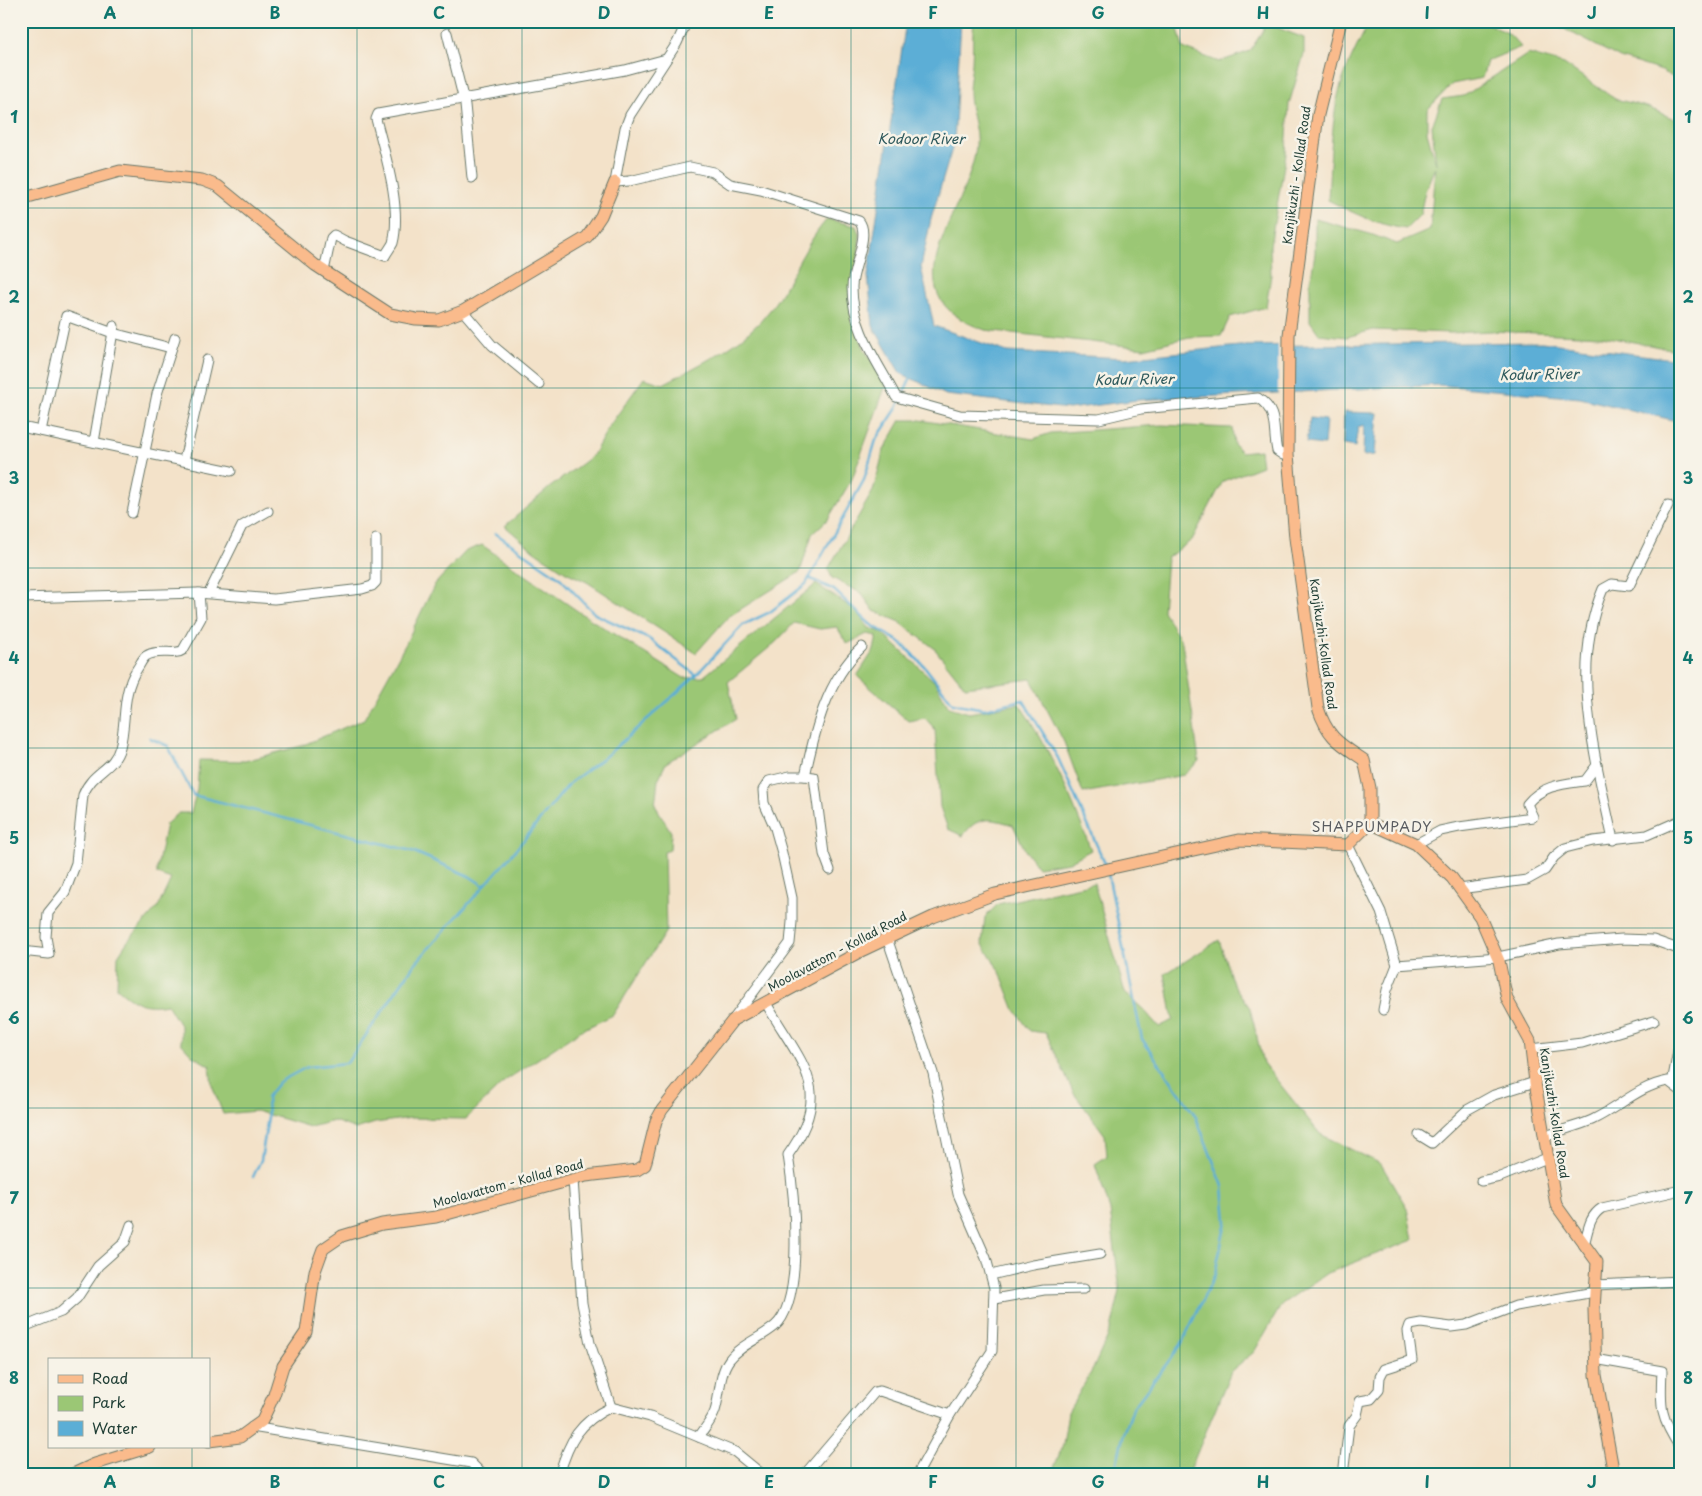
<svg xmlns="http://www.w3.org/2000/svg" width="1702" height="1496" viewBox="0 0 1702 1496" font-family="'Playpen Sans',sans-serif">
	<rect width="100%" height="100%" fill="#f7f3e8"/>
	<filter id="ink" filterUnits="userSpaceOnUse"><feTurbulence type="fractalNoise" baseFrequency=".02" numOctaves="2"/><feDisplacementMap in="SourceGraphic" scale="10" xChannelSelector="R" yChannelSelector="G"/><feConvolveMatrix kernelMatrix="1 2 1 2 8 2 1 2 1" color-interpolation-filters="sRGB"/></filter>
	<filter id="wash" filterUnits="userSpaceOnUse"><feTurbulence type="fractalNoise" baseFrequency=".0096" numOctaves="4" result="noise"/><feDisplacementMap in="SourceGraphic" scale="20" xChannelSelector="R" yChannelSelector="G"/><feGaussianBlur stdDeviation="1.12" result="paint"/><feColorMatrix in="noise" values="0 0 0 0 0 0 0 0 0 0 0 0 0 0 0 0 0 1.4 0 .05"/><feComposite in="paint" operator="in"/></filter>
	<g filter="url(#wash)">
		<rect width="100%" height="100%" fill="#f3e2c9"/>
		<g fill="#9bc775" stroke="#5d8254">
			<path d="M974,21h202l7,27 36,14 31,-11 17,-27 37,14v16l-15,50 -3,50 -16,92 1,29 -5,32 -36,10 -9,19 -32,1 -45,11 -159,-18c-105,-36 -15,-118 -9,-184 2,-17 -7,-35 -7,-53 0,-10 2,-20 3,-30 1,-14 0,-28 2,-42z"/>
			<path d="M1370,21h112l27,13 12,13 -34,14 -5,17 -30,6 -25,26v22l9,32 -4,-38 10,-27 22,-3 64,-42 36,10 51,35 32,8 34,15v229l-79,-15 -111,-5 -41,2 -77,-3 -26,7 -28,-3 -9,-13v-37l5,-31v-34l55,15 27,10 33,-14 5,-63 -10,24 -5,24 -14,14c-29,-4 -53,-16 -78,-29 2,-34 3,-68 9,-100 6,-28 20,-54 33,-79z"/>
			<polygon points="1549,21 1681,21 1681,82 1662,71 1620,58"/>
			<path d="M827,219l29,7 4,10 -7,82 12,33 22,31 -35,97 -24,40 -16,15 -12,38 -72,45 -32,36 -109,-71 -21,-10 -32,-21 -29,-25 44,-38 44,-33 17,-30 34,-47 19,6c34,-18 70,-35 97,-62 28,-30 40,-72 67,-103z"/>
			<polygon points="901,420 920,420 1033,439 1051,433 1161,425 1232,428 1234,444 1241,452 1260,450 1262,466 1223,481 1192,540 1167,558 1163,611 1182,642 1199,761 1184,775 1083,793 1064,742 1031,679 965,687 934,648 898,621 874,611 861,593 832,578 828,569 873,491 884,450"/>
			<path d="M482,545l100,69 102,64 19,-1 113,-93 39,26 14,18 12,4 54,50 14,25 20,6 50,-9c32,45 53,96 72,146l-22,12 -31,5 -12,-15 -13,-27c-22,-7 -36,-10 -50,11l-15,-7 -8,-22 -5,-78 -10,-11 -17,3 -51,-45 17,-26 3,-14 -10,-2 -20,10 -10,-17 -17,2 -26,-6 -18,19 -48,40 8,37 -70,44 -8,17 -3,25 16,27 -1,18 -6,2 2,79 -53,84 -33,16 -74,49 -40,39 -55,-1 -36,5 -19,6 -22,-8 -24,6 -54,-16 -33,3 -11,-29 -2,-19 -17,-10 -12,-13v-16l-14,-23c-23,4 -33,-1 -50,-16l1,-32 9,-14 31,-35 13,-28 -14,-5v-6l9,-44 13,-11h12l6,-24 2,-29 46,1 56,-15 63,-27 40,-72 31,-63 31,-33z"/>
			<polygon points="1094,883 1125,993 1144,1010 1159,1027 1173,1020 1165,974 1219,940 1233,984 1250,1008 1263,1063 1320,1134 1381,1164 1407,1208 1413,1240 1327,1273 1282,1304 1254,1352 1231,1371 1188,1475 1051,1475 1063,1445 1068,1412 1093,1369 1111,1329 1120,1291 1110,1210 1095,1164 1107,1156 1105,1135 1073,1092 1046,1033 1030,1031 1015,1010 1000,972 982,943 985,917 998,904"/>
		</g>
		<g fill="#5baed6" stroke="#3d7685">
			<polygon points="906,21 961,21 954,142 931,219 921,267 934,326 1007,352 1125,358 1239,346 1542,342 1681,360 1681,422 1580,398 1439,385 1138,400 1069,409 946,395 900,373 873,326 868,276"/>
			<polygon points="1344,412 1378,413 1375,455 1363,456 1364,425 1358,427 1355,447 1343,445"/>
			<polygon points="1310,418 1326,420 1324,445 1306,443"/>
		</g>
		<polygon fill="#f3e2c9" points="1292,343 1292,394 1278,395 1278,344"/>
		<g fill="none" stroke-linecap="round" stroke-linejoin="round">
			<g stroke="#5baed6" stroke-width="2.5">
				<polyline points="495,533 559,577 595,614 649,639 696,675"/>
				<polyline points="809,578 834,590 870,624 900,642 925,667 953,703 984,709 1023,700 1058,758 1106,866"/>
				<polyline points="150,738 168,746 193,795 412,851 469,876 483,885"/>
				<polyline points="1108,874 1142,1039 1195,1115 1223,1186 1226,1221 1215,1274 1181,1345 1133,1408 1123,1437 1114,1475"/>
				<polyline points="253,1177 261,1160 268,1117 267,1097 279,1082 307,1067 347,1063 414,965 509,858 570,783 607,755 660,708 696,675 743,625 770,612 806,584 864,480 876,440 897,408 911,377"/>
			</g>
		</g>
	</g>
	<g filter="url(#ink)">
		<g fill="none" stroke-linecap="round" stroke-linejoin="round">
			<defs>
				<g id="minor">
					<path d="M687,21l-10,22 -47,72 -5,13 -10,54 14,-1 61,-14 23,5 17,12 31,6 98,31c12,14 -8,49 -7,67 0,41 26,74 44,109l64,18 139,4 42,-10 117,-11c21,14 14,31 19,53l6,4 5,-1"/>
					<polyline points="447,33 465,105 472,178"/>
					<path d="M324,271l7,-33 3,-3 11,6 40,15c2,-4 6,-9 8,-13 9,-36 -8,-89 -17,-124l2,-5 247,-44 41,-11"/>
					<polyline points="463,311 492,345 539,384"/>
					<polyline points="21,427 231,471"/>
					<polyline points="41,431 66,316 113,333 171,348"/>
					<polyline points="94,442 114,326"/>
					<polyline points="184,460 207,360"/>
					<polyline points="132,513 157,394 175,338"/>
					<polyline points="209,593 242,526 268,511"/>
					<polyline points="21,598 197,593 274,599 362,589 372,586 376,582 376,539"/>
					<polyline points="805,776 814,777 824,854 830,870"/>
					<path d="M1613,840c-17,-81 -44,-171 -10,-251l9,-5 17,2 39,-81"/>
					<path d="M1416,844l24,-13 19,-4 74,-10 -6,-13c15,-19 36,-20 58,-23l12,-16"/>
					<polyline points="1348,845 1381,912 1397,965 1387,990 1383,1010"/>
					<polyline points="1459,889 1527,880 1545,870 1554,857 1565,848 1593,841 1647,835 1681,820"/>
					<polyline points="887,938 933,1073 958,1194 986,1258 994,1288 992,1351 950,1415 917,1475"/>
					<path d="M21,951l28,3 -3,-17 2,-24 17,-21 11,-29 7,-68c9,-24 31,-25 37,-48 7,-27 1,-53 17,-78 3,-4 5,-10 9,-13 12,-8 29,0 37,-6l18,-32 -2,-25"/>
					<polyline points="1397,965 1498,957 1559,944 1622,939 1653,940 1681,950"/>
					<path d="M735,1017l55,-74 2,-21v-24l-10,-45 -7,-25 -11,-25 -1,-13 6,-9 21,-5h15c10,-46 21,-95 57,-129"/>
					<polyline points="1531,1049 1582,1043 1654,1021"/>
					<polyline points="1672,1083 1681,1035"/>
					<polyline points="1419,1135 1432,1143 1467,1110 1494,1095 1535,1082"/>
					<path d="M1544,1137c15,-7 32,-10 48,-17 26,-12 47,-34 76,-39l13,10"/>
					<polyline points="573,1180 582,1303 590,1343 611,1407"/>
					<polyline points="1481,1181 1500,1177 1547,1158"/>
					<path d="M1584,1245c4,-14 5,-29 18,-37l79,-18"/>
					<polyline points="991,1275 1033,1265 1100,1254"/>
					<polyline points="1595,1285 1681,1281"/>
					<polyline points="994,1299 1044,1290 1084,1289"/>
					<polyline points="21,1328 61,1312 77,1298 98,1266 125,1242 131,1225"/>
					<path d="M1595,1359l67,12c-2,36 -2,47 19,78"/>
					<polyline points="252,1427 471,1463 483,1475"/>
					<path d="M699,1437c5,-8 13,-17 16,-26 5,-16 4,-37 14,-51 11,-15 32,-22 46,-34 30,-26 19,-134 13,-171 48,-66 12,-92 -22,-152"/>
					<path d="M559,1475c10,-34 20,-53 52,-68l39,10 85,35 28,23"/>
					<polyline points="804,1475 875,1392 880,1391 950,1415"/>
					<polyline points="1343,1475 1349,1426 1357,1415 1360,1401 1371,1399 1379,1390 1380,1377 1384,1369 1412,1360 1408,1331 1410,1325 1421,1323 1451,1327 1466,1325 1516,1306 1594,1292"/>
				</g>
				<g id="major">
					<path d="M1341,21l-23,94 -29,220 -1,119 7,84 23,170c10,30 21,35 46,52l6,28v35l46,21 36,34 28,39 19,44 8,38 23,42 5,41 21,123 41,57 -3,48 2,65 18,100"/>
					<polyline points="21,199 120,171 202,180 218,186 315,265 390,314 416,319 439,320 463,311 587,237 601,216 615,182"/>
					<polyline points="209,1441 240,1437 262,1421 274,1395 283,1366 306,1332 315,1271 323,1249 342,1236 382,1224 436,1217 586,1176 637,1170 645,1165 656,1121 662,1110 733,1020 863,950 933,917 995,894 1239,840 1348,845 1370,823"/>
					<polyline points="71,1475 95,1464 150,1447"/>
				</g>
			</defs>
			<use href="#minor" stroke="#697768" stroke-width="11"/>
			<use href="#major" stroke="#697768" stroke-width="13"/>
			<use href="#minor" stroke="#fff" stroke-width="9"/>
			<use href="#major" stroke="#fabb8c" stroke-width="11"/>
		</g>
	</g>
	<path fill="none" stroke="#0f766e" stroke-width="1" stroke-opacity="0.55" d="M192,21v1339M357,21v1454M522,21v1454M686,21v1454M851,21v1454M1016,21v1454M1180,21v1454M1345,21v1454M1510,21v1454M21,208h1660M21,388h1660M21,568h1660M21,748h1660M21,928h1660M21,1108h1660M21,1288h1660M192,1447v28"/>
	<g text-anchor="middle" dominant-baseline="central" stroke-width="5" stroke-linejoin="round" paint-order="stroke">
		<g font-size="12" fill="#1f3d34" stroke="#f7f3e8">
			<text transform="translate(1296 175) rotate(-82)">Kanjikuzhi - Kollad Road</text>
			<text transform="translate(1324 644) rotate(82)">Kanjikuzhi-Kollad Road</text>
			<text transform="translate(837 951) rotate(-28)">Moolavattom - Kollad Road</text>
			<text transform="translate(1555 1113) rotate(81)">Kanjikuzhi-Kollad Road</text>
			<text transform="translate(508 1183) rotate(-15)">Moolavattom - Kollad Road</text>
		</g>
		<g font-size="14" font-style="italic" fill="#2e595c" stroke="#f7f3e8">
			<text x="921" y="138">Kodoor River</text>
			<text transform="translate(1539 374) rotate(-1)">Kodur River</text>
			<text transform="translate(1134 379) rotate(-1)">Kodur River</text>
		</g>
		<g font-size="14" letter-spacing="1" fill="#595c60" stroke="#f7f3e8">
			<text x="1372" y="826">SHAPPUMPADY</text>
		</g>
	</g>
	<rect width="1702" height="1496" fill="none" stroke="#f7f3e8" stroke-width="55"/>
	<rect x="48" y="1358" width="162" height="90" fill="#f7f3e8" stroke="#a1aaa0"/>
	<rect x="58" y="1375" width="25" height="8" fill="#fabb8c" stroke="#a1aaa0"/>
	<text x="92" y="1384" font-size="15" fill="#1f3d34">Road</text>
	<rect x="58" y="1396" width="25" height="15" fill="#9bc775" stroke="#a1aaa0"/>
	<text x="92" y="1408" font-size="15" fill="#1f3d34">Park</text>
	<rect x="58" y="1421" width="25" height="15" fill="#5baed6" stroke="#a1aaa0"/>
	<text x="92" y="1434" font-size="15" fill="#1f3d34">Water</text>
	<rect x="28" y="28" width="1646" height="1440" fill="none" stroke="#0f766e" stroke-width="2"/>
	<g font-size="16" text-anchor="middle" font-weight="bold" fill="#0f766e">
		<text x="110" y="19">A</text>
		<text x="275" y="19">B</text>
		<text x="439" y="19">C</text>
		<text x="604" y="19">D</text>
		<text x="769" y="19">E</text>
		<text x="933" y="19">F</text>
		<text x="1098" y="19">G</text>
		<text x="1263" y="19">H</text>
		<text x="1427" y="19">I</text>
		<text x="1592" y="19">J</text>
		<text x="14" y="123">1</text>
		<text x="1688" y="123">1</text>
		<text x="14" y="303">2</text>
		<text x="1688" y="303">2</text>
		<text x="14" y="484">3</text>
		<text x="1688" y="484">3</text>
		<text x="14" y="664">4</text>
		<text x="1688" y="664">4</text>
		<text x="14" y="844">5</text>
		<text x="1688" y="844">5</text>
		<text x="14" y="1024">6</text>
		<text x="1688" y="1024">6</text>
		<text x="14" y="1204">7</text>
		<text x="1688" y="1204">7</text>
		<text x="14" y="1384">8</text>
		<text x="1688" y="1384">8</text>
		<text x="110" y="1488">A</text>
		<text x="275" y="1488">B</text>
		<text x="439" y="1488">C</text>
		<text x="604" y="1488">D</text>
		<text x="769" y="1488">E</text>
		<text x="933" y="1488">F</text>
		<text x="1098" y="1488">G</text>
		<text x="1263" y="1488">H</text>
		<text x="1427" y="1488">I</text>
		<text x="1592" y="1488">J</text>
	</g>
</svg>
